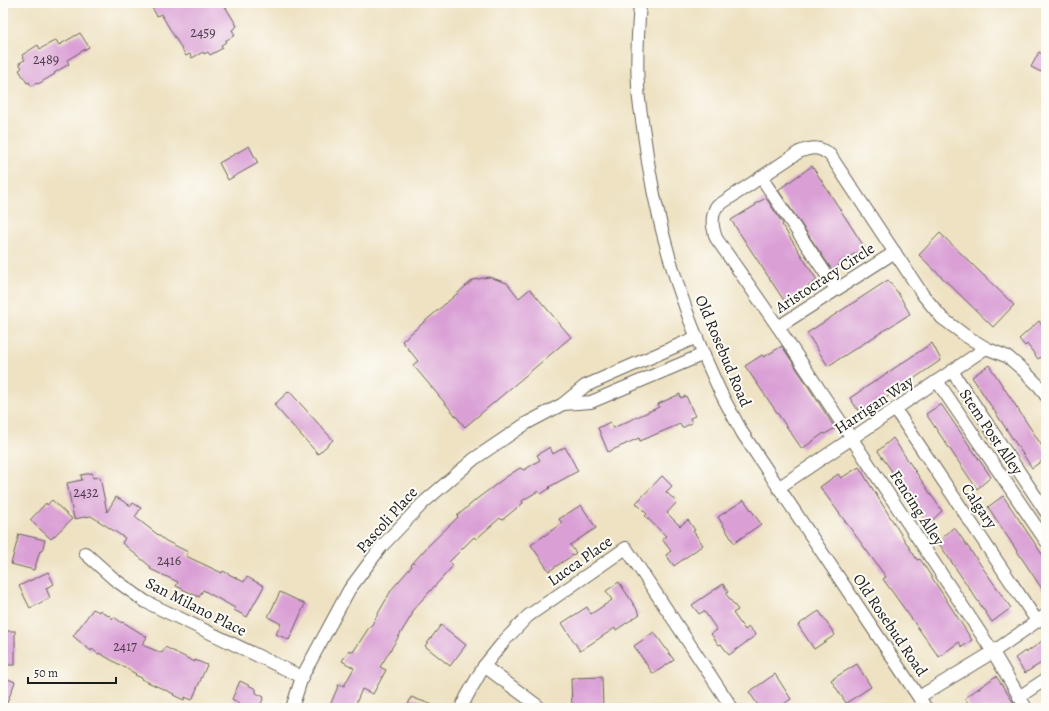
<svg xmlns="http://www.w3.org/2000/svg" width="1049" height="711" viewBox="0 0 1049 711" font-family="Alegreya,serif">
	<rect width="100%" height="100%" fill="#fdfcf7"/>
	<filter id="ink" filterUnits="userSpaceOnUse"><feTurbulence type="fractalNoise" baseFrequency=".025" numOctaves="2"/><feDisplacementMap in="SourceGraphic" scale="8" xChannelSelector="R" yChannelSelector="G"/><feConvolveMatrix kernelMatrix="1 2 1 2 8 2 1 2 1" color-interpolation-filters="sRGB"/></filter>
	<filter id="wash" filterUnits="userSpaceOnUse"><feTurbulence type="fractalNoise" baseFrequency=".012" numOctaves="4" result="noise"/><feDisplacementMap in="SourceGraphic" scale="16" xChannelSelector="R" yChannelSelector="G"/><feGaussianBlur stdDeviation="0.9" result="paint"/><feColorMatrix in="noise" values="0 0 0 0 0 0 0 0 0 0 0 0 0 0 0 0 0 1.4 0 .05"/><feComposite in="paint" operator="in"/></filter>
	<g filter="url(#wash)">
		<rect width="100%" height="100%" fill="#eee2c3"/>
		<g id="blocks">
			<g fill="#daa0d6">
				<polygon points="149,3 223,3 237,26 232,30 235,35 225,41 226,42 221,45 223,48 210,55 208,52 204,54 203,52 192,58 190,54 186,56 161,14 157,16"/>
				<polygon points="80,33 89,47 67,60 69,64 54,73 55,74 38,84 37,83 31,86 29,82 27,83 19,70 22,68 19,63 25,60 22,55 38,45 40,49 56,40 59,45"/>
				<polygon points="1039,52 1046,56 1046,63 1041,72 1031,67"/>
				<polygon points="249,146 258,163 228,180 219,163"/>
				<polygon points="812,166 865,248 840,262 841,264 832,270 778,190"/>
				<polygon points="766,198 783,224 782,225 817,280 785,302 731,220 756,205 755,204"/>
				<polygon points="940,233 1014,305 993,327 919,255"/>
				<polygon points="489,277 507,283 519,298 530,289 571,337 465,427 413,365 418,361 402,341 473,280"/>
				<polygon points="888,280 898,293 910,314 828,366 807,333"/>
				<polygon points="1039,321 1046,330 1046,363 1041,357 1038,359 1027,344 1025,346 1019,339"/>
				<polygon points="932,343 941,360 861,415 850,398"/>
				<polygon points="782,346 835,428 825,434 824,433 802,449 745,366 762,355 764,357"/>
				<polygon points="989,365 1046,452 1046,458 1032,468 972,377"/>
				<polygon points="289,391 333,440 318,454 274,405"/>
				<polygon points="680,394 681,398 686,396 695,416 690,418 692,423 682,428 680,424 640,441 639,438 608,452 598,428 610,422 613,428 624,423 659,407 658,404"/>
				<polygon points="941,404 991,477 977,489 926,414"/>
				<polygon points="893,438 942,511 928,524 878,451"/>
				<polygon points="550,447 553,454 565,447 578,471 549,487 550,488 541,494 538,491 522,501 523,503 502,520 500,518 476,539 474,537 449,562 453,566 411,612 413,613 380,667 386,670 373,694 362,689 354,708 329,708 339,684 344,686 354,668 342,661 349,650 353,652 370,626 371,626 392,589 412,566 411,565 428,546 458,517 457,516 478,498 506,477 520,468 524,470 540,460 537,455"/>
				<polygon points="859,467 917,560 920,559 972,640 962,647 959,642 939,657 883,579 886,577 820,487 838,474 841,478"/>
				<polygon points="92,473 93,478 100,477 107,512 116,497 131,506 133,503 141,508 135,517 166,541 188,552 186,556 222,573 223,571 244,582 247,577 264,586 247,617 234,610 235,608 203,590 199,597 176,586 178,582 150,569 151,567 122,543 125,538 91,516 74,519 67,483 82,480 81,475"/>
				<polygon points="662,476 672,486 666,492 677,502 667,513 680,526 688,520 695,530 693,531 703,545 674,566 666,555 671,551 662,539 666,536 645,516 647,514 636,503"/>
				<polygon points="1003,496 1046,560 1046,595 988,507"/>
				<polygon points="52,500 72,519 51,539 30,520 46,503 47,505"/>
				<polygon points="744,500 761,524 734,543 718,517"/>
				<polygon points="581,505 596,528 570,545 576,553 549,571 531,545 562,523 559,519"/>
				<polygon points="954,527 1011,608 992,622 938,542"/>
				<polygon points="19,534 45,540 42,551 40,551 34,570 11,564"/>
				<polygon points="48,572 54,584 46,588 50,598 30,608 19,586"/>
				<polygon points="619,582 640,614 616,630 615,628 580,651 562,623 587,607 591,614 612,600 606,591"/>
				<polygon points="723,584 728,592 726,594 738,610 733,613 745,630 749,627 756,635 729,655 721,644 719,645 711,634 717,630 704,611 699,614 692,605"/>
				<polygon points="280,592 305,604 289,640 276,634 281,624 268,617"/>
				<polygon points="93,609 99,612 100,610 108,616 109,615 113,619 114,617 122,623 123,622 147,637 142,645 162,653 165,647 195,662 195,660 207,665 192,700 185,697 184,700 173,695 174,694 141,679 142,678 135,675 136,674 99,653 98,654 92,649 91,651 73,636"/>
				<polygon points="819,611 835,635 814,649 798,625"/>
				<polygon points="441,625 466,645 450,666 425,646"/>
				<rect x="3" y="631" width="12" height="34"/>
				<polygon points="654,632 674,660 653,674 634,646"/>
				<polygon points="1046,638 1046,658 1042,661 1043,662 1025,673 1015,658 1025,651 1026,653"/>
				<polygon points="857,664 871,687 846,703 831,680"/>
				<polygon points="775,674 791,699 778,708 760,708 749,692"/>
				<polygon points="996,676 1017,708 971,708 965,698"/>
				<polygon points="3,677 15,682 5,708 3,708"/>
				<polygon points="602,677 603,708 572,708 571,678"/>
				<polygon points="240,681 256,689 256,693 264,697 259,708 237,708 239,703 232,699"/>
				<polygon points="411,697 438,707 438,708 407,708"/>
			</g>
		</g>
	</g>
	<g filter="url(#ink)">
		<use href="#blocks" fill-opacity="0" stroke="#666156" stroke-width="1"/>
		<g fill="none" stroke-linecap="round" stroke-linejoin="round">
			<defs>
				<g id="minor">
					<path d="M640,3c-2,27 -4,55 -2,82 0,14 3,28 5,42 11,90 37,180 76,262 7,15 16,30 24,45l183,274"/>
					<polyline points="761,177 836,289"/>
					<path d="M895,252l-117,75 -62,-89c-4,-12 -5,-20 0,-31l83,-55c13,-5 20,-6 31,3l93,140 19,23 24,18 20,12 22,9 15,13 17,17 6,9"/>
					<polyline points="778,327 993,652 1026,708"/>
					<polyline points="952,371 1046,512"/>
					<polyline points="937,381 1046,541"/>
					<polyline points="563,404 591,402 704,354"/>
					<polyline points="895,409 1037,621"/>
					<polyline points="778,488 986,348"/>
					<polyline points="85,553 114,579 146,602 302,677"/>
					<polyline points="484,666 538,706"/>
					<polyline points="919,697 993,652 1046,615"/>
					<polyline points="1019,697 1046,679"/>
					<polyline points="292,708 302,677 349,590 381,547 423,503 474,459 527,423 563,404 585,386 697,337"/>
					<polyline points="461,708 467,696 484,666 505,640 528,616 626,548 732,708"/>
				</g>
			</defs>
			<use href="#minor" stroke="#666156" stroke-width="14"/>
			<use href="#minor" stroke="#fff" stroke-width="12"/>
		</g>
	</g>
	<g text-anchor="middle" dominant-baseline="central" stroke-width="4" stroke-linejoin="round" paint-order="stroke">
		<g font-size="14" fill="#4c3d4a">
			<text x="203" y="32">2459</text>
			<text x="46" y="59">2489</text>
			<text x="86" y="492">2432</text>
			<text x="169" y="560">2416</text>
			<text x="125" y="646">2417</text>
		</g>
		<g font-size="16" fill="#1c1c1c" stroke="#fdfcf7">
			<text transform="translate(825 278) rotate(-33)">Aristocracy Circle</text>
			<text transform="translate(723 351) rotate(67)">Old Rosebud Road</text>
			<text transform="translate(874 405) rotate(-34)">Harrigan Way</text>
			<text transform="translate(991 432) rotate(56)">Stem Post Alley</text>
			<text transform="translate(979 506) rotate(56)">Calgary</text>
			<text transform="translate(917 508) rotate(57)">Fencing Alley</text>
			<text transform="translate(387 520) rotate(-48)">Pascoli Place</text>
			<text transform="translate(580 561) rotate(-35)">Lucca Place</text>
			<text transform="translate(196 607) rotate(27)">San Milano Place</text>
			<text transform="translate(890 625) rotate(56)">Old Rosebud Road</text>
		</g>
	</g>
	<rect width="1049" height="711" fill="none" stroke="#fdfcf7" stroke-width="16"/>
	<path d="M28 677v6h88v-6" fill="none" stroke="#1c1c1c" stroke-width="2"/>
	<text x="34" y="677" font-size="12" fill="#1c1c1c" stroke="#fdfcf7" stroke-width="3" paint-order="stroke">50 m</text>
</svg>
